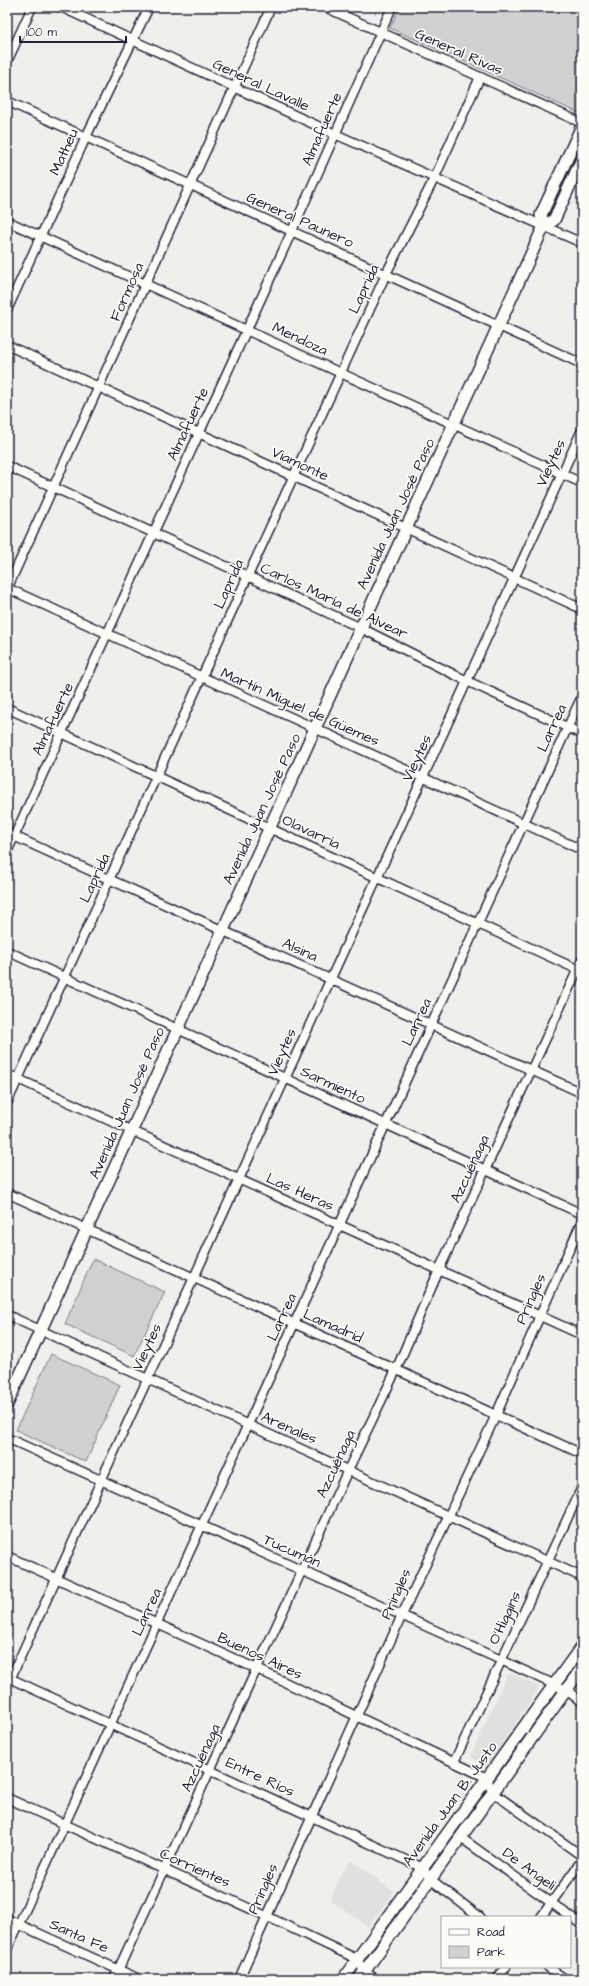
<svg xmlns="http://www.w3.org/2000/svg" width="589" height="1986" viewBox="0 0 589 1986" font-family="'Architects Daughter',sans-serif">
	<rect width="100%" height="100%" fill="#f0efec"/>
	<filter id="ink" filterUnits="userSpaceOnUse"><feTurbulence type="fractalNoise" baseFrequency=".025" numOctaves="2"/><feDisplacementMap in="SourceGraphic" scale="8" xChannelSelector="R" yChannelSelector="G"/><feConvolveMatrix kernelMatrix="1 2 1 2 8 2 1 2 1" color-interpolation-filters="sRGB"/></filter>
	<g filter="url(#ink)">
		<g fill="#e0e0df">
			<polygon points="510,1673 538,1686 538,1689 489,1764 486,1765 472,1758 471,1755 507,1675"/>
			<polygon points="351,1860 394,1892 368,1927 330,1900 339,1878"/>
		</g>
		<g fill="#d2d1d1" stroke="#7a7a86">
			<polygon points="400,7 582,7 581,114 390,28"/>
			<polygon points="582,135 582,151 550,220 544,219"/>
			<polygon points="93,1259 165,1292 134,1356 65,1324"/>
			<polygon points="51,1354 120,1385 86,1462 16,1430"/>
		</g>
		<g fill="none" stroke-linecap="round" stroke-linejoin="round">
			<defs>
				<g id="minor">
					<polyline points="61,7 335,134 582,243"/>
					<polyline points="325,7 582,123"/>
					<polyline points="7,62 32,7"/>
					<polyline points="7,101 582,364"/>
					<polyline points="7,221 582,483"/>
					<polyline points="7,310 86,137 149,7"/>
					<polyline points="7,345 582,609"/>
					<polyline points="7,466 361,628 467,681 582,734"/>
					<polyline points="7,588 582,850"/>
					<polyline points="7,589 271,7"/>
					<polyline points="7,708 581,971"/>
					<polyline points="7,833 582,1093"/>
					<polyline points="7,852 292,231 392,7"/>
					<polyline points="7,951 582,1214"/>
					<polyline points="7,1074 582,1335"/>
					<polyline points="7,1103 386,274 434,179 480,77"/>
					<polyline points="7,1193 582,1454"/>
					<polyline points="7,1315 582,1577"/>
					<polyline points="7,1438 501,1660 566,1690 582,1702"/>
					<polyline points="7,1556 257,1669 487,1778 492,1792 582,1856"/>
					<polyline points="7,1677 423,1868 430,1879 480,1917"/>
					<polyline points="7,1686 582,430"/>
					<polyline points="454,1762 582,1487"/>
					<polyline points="7,1798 266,1916 357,1959 364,1971 376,1979"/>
					<polyline points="460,1837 582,1925"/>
					<polyline points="541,1917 582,1860"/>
					<polyline points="7,1919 139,1979"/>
					<polyline points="7,1950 582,696"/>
					<polyline points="548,1967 565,1979"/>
					<polyline points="114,1979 348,1470 396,1370 439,1270 582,960"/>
					<polyline points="239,1979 402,1615 496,1415 582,1221"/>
					<polyline points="497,1979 506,1967"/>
				</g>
				<g id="major">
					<polyline points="544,226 541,215 582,126"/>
					<polyline points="7,1404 544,226 554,220 582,159"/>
					<polyline points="343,1979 582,1646"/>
					<polyline points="359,1979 582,1668"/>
				</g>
			</defs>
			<use href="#minor" stroke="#22223b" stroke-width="11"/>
			<use href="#major" stroke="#22223b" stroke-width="14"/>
			<use href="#minor" stroke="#fdfcf7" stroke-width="8"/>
			<use href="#major" stroke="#fdfcf7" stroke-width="11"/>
		</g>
	</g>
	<g text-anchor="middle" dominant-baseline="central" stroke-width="3.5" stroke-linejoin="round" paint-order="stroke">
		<g font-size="15" fill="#22223b" stroke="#fdfcf7">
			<text transform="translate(459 52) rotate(24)">General Rivas</text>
			<text transform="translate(261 85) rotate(25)">General Lavalle</text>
			<text transform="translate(322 129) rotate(-66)">Almafuerte</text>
			<text transform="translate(64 152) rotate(-66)">Matheu</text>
			<text transform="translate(300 220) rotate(24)">General Paunero</text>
			<text transform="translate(364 289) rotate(-65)">Laprida</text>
			<text transform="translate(127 292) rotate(-66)">Formosa</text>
			<text transform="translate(300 339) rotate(25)">Mendoza</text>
			<text transform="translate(188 424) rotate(-65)">Almafuerte</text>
			<text transform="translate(551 463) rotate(-65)">Vieytes</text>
			<text transform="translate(300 464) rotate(25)">Viamonte</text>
			<text transform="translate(396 514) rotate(-65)">Avenida Juan José Paso</text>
			<text transform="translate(229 584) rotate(-66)">Laprida</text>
			<text transform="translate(334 601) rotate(25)">Carlos María de Alvear</text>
			<text transform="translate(300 707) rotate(24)">Martín Miguel de Güemes</text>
			<text transform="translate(53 719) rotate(-65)">Almafuerte</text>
			<text transform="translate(552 728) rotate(-65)">Larrea</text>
			<text transform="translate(417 758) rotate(-65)">Vieytes</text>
			<text transform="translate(262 809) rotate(-65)">Avenida Juan José Paso</text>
			<text transform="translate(311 832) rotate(25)">Olavarría</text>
			<text transform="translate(95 878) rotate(-65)">Laprida</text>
			<text transform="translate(300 950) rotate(24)">Alsina</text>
			<text transform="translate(417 1022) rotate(-65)">Larrea</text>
			<text transform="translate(282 1052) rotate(-66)">Vieytes</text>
			<text transform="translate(333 1085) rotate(25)">Sarmiento</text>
			<text transform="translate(127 1103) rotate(-66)">Avenida Juan José Paso</text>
			<text transform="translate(470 1169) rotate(-65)">Azcuénaga</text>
			<text transform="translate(300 1192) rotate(24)">Las Heras</text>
			<text transform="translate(531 1299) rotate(-66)">Pringles</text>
			<text transform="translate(282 1317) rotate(-65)">Larrea</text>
			<text transform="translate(333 1326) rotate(24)">Lamadrid</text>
			<text transform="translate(147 1347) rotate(-65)">Vieytes</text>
			<text transform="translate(289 1428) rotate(24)">Arenales</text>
			<text transform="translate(336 1464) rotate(-65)">Azcuénaga</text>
			<text transform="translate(292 1551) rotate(24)">Tucumán</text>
			<text transform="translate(396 1594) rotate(-66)">Pringles</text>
			<text transform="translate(147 1612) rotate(-65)">Larrea</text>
			<text transform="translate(505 1618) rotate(-65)">O'Higgins</text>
			<text transform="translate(260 1656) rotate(25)">Buenos Aires</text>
			<text transform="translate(201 1758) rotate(-65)">Azcuénaga</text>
			<text transform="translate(260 1777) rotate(25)">Entre Ríos</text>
			<text transform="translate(450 1804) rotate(-54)">Avenida Juan B. Justo</text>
			<text transform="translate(195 1868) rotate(24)">Corrientes</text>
			<text transform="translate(529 1869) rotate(36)">De Angeli</text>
			<text transform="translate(263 1889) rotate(-66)">Pringles</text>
			<text transform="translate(79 1936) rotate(24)">Santa Fe</text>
		</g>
	</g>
	<rect width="589" height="1986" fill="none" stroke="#fdfcf7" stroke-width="24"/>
	<rect x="12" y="12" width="565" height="1962" fill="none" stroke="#22223b" stroke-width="1.5" filter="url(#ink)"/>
	<rect x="441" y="1916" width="130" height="52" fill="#fdfcf7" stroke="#a5a5ac"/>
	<rect x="449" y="1929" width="20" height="6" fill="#fdfcf7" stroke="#a5a5ac"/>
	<text x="477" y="1936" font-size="12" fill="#22223b">Road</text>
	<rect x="449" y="1946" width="20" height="12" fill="#d2d1d1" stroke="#a5a5ac"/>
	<text x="477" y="1956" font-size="12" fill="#22223b">Park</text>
	<path d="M20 36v6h106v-6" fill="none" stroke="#22223b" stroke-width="2"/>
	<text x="26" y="36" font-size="12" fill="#22223b" stroke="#fdfcf7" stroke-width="3" paint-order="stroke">100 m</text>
</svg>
